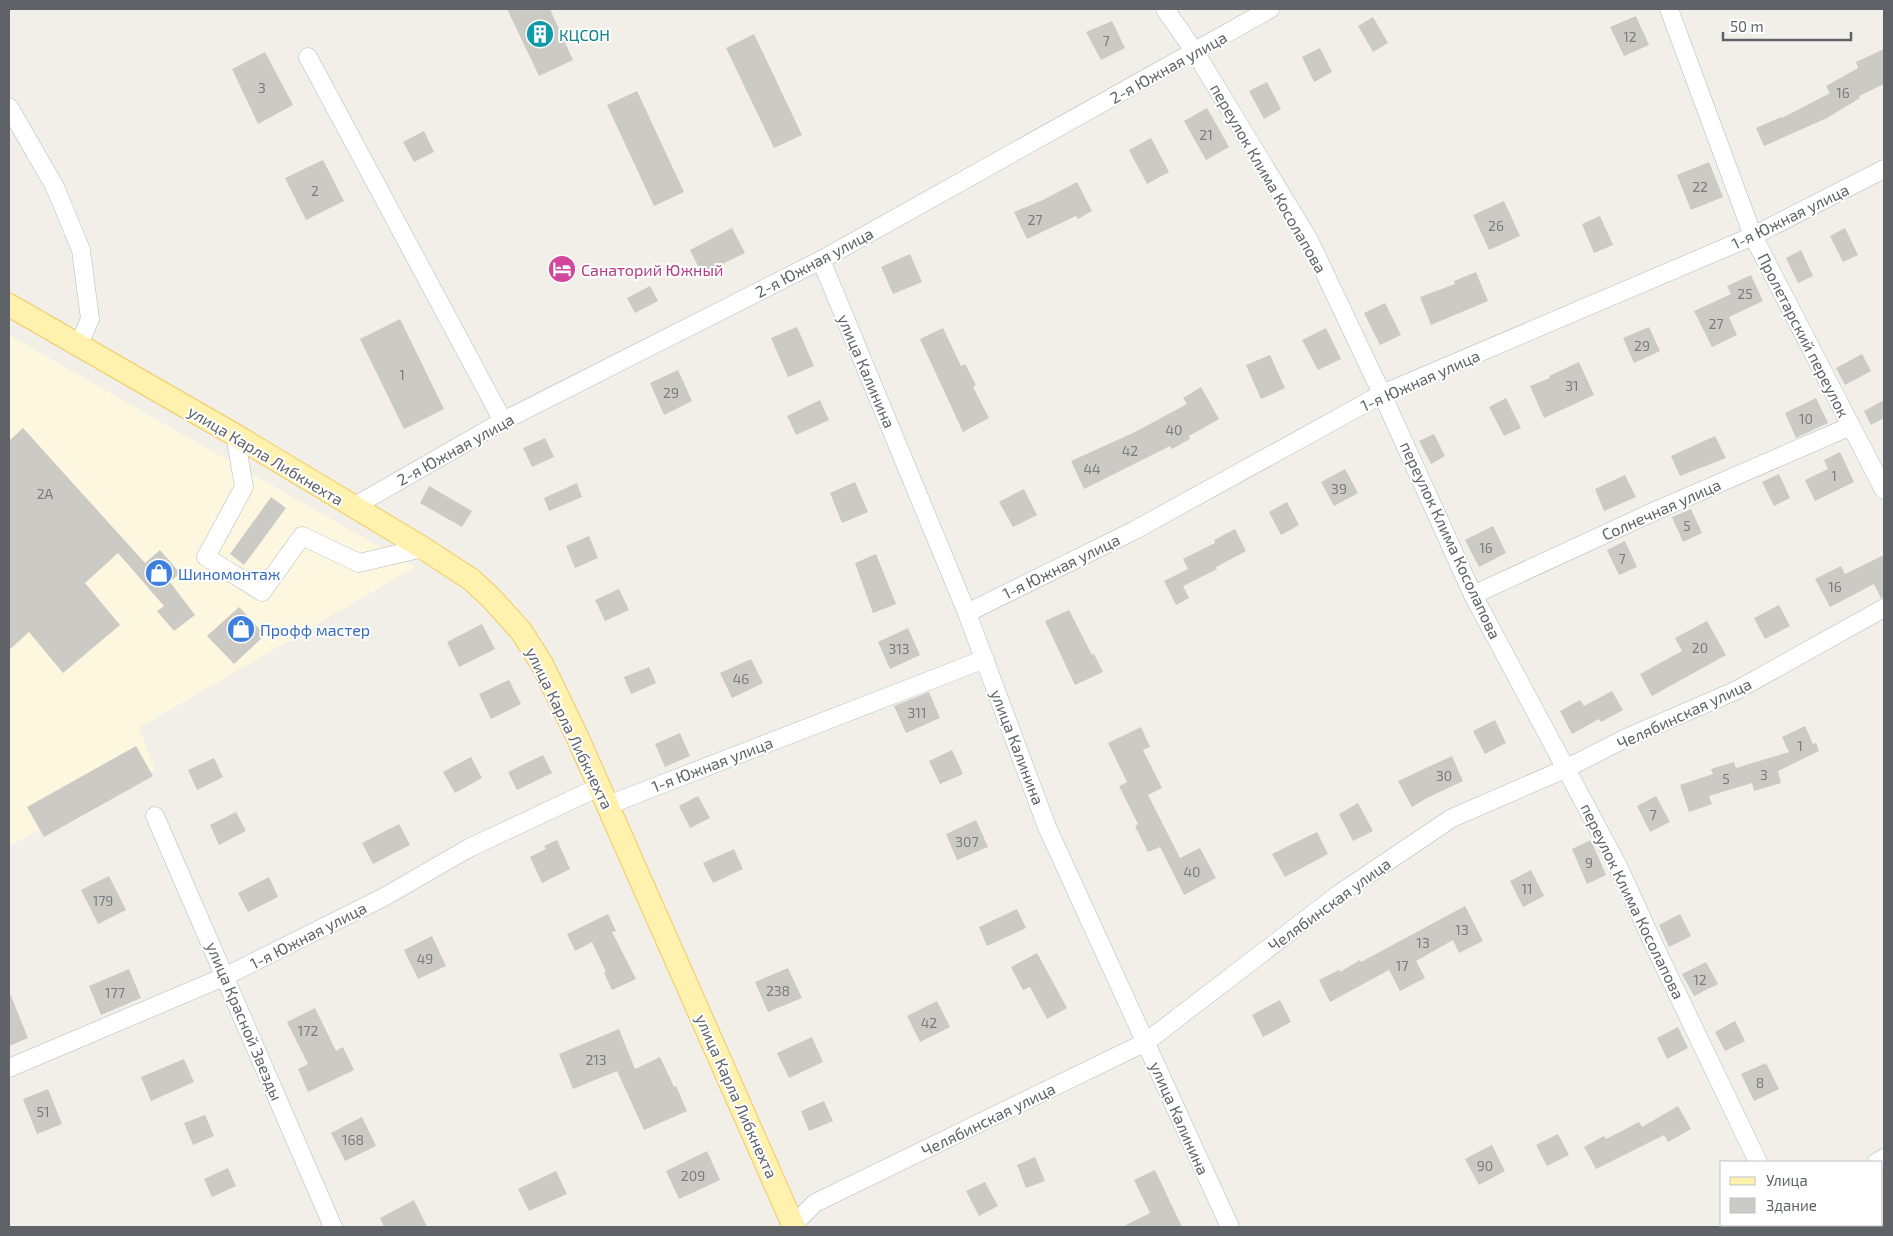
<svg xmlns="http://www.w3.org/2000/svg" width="1893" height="1236" viewBox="0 0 1893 1236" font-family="'Exo 2',sans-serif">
	<rect width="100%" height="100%" fill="#f1efe8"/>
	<polygon fill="#fef7e0" points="9,335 415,567 139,728 155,770 9,846"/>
	<g fill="#cccac5">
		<polygon points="507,9 550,9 573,60 539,76"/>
		<polygon points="1636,16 1649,45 1624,56 1610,27"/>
		<polygon points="1373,17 1388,43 1373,52 1358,26"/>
		<polygon points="1112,21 1125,48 1101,60 1086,32"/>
		<polygon points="754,34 802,135 774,148 726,48"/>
		<polygon points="1320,48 1332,72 1314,82 1302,57"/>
		<polygon points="1884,49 1884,84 1859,96 1860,98 1827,118 1764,146 1756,128 1781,117 1782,118 1830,93 1826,86 1858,68 1856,62"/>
		<polygon points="265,52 293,105 258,124 232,69"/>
		<polygon points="1267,82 1281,109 1264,119 1249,91"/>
		<polygon points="637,91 684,192 654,206 607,105"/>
		<polygon points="1207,108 1229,147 1206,160 1184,121"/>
		<polygon points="424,131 434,152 414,162 403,142"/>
		<polygon points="1151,138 1169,172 1147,184 1129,150"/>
		<polygon points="323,160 344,201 306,220 285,178"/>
		<polygon points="1709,162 1723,197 1691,210 1677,175"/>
		<polygon points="1077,182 1092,211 1078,219 1076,216 1027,239 1014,212 1043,200"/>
		<polygon points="1504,201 1520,236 1489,250 1473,215"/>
		<polygon points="1600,216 1613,245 1594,253 1582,224"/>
		<polygon points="732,228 745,253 702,274 690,250"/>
		<polygon points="1845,228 1858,255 1843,262 1830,236"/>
		<polygon points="1801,250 1813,276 1798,283 1786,258"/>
		<polygon points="910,254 922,282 893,294 881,267"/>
		<polygon points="1476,272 1488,301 1431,325 1420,297 1455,284 1454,281"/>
		<polygon points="1751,275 1763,301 1729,317 1737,335 1712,347 1694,311 1731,294 1727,286"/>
		<polygon points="650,286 658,301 635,313 627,298"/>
		<polygon points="1385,303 1401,335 1380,345 1364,313"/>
		<polygon points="400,319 444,409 404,429 360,339"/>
		<polygon points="797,327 814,366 788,377 771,338"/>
		<polygon points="1649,327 1660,351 1634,363 1623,338"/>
		<polygon points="943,328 961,366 965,364 976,385 973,387 989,418 963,432 920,339"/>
		<polygon points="1326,328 1341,359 1318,370 1302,340"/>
		<polygon points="1862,354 1871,371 1845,385 1836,368"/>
		<polygon points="1270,355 1285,388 1261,399 1246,365"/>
		<polygon points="1579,362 1594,395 1544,418 1530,386 1550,378 1549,376"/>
		<polygon points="678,370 692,401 664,415 650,383"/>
		<polygon points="1201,387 1219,419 1189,436 1190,439 1172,449 1170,446 1084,489 1071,461 1135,432 1187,404 1183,398"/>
		<polygon points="1506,398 1521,428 1504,436 1489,407"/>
		<polygon points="1816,398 1828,423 1796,438 1785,413"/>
		<polygon points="820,400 829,420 796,435 787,416"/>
		<polygon points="1884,400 1884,418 1871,425 1864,411"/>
		<polygon points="23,428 145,563 160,550 180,573 170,582 195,615 174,631 157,611 164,606 118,553 85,583 120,625 63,673 29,632 9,650 9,441"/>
		<polygon points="1434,434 1445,456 1431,464 1419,441"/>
		<polygon points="1715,436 1726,458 1680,476 1671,456"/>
		<polygon points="545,438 554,457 532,467 523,448"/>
		<polygon points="1840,452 1854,482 1815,501 1805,480 1828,469 1824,460"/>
		<polygon points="1345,469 1358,493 1334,506 1321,482"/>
		<polygon points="1779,474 1790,498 1774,506 1762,482"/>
		<polygon points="1625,475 1636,497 1604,511 1595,489"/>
		<polygon points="855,482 868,512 842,523 830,493"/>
		<polygon points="577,483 582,497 549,511 544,498"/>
		<polygon points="429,486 472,511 462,527 420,503"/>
		<polygon points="1024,489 1037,515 1013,527 999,502"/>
		<polygon points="271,497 286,508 244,565 230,554"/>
		<polygon points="1287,502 1299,525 1281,535 1269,512"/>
		<polygon points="1691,509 1702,533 1683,542 1672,517"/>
		<polygon points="1493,526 1506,553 1479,567 1465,540"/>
		<polygon points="1235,529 1246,551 1216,567 1217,569 1183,586 1189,598 1176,605 1164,581 1188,569 1183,559 1215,543 1214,540"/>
		<polygon points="589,536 598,558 575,568 566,546"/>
		<polygon points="1625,541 1637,567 1619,575 1607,550"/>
		<polygon points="876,554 896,604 873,613 855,563"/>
		<polygon points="1884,555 1884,597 1881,598 1874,584 1830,607 1815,579 1841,566 1845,574"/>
		<polygon points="619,589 629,610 605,621 595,600"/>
		<polygon points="1779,605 1790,626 1765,639 1754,618"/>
		<polygon points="239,607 265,635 234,664 207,636"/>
		<polygon points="1069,610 1092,655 1094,654 1103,672 1075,685 1045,621"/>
		<polygon points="1707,621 1726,655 1652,696 1640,674 1682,651 1675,638"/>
		<polygon points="482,624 495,649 459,667 447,642"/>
		<polygon points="908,628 920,655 890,669 878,642"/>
		<polygon points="751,659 763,683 732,698 720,673"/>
		<polygon points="649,667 656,683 631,694 624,677"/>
		<polygon points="509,680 521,704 491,719 479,694"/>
		<polygon points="1612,691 1623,710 1601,722 1599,719 1572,734 1560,711 1580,700 1584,706"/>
		<polygon points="929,692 940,718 906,733 894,706"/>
		<polygon points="1495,720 1506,743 1485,754 1473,731"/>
		<polygon points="1805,726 1813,744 1816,743 1819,751 1778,771 1781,783 1754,791 1752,783 1709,796 1712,804 1689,812 1680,785 1713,774 1711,769 1734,762 1736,768 1789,752 1782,737"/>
		<polygon points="1141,727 1150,747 1143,750 1162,788 1148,795 1180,858 1200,848 1216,878 1184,895 1160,847 1148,852 1135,826 1138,824 1119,786 1127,782 1108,743"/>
		<polygon points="680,733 690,756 665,767 655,744"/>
		<polygon points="136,746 153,776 44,837 27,807"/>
		<polygon points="952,750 963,774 940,784 929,761"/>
		<polygon points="543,755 552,773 517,790 508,772"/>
		<polygon points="1452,756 1463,781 1427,798 1412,807 1398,781"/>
		<polygon points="471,757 482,778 455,793 443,772"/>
		<polygon points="214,758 223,777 197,790 188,770"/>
		<polygon points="698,796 710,818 690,828 679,806"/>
		<polygon points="1656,796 1670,822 1650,832 1637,806"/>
		<polygon points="1358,803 1373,831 1353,841 1339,814"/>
		<polygon points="236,812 246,831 219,845 210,825"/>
		<polygon points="976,820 988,847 957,860 946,834"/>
		<polygon points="399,824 410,845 373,864 362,843"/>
		<polygon points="1317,832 1328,854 1285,877 1272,854"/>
		<polygon points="557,840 570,869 542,883 530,857 546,849 544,846"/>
		<polygon points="1591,840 1606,875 1587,884 1572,849"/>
		<polygon points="734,849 743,869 713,883 703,863"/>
		<polygon points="1531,870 1544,896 1523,907 1510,881"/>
		<polygon points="109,876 126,910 98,924 81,890"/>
		<polygon points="269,877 278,897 248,912 238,893"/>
		<polygon points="1465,906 1483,941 1459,953 1453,940 1416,961 1425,978 1400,991 1389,970 1330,1002 1319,980 1339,970 1340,972 1360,960 1361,962"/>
		<polygon points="1017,909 1026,928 987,946 979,927"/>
		<polygon points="608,914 616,931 612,932 636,979 612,990 604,973 606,972 592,942 575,951 567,934"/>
		<polygon points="1680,914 1691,936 1669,947 1659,925"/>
		<polygon points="432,936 446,966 418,979 404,950"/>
		<polygon points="1037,953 1067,1008 1047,1019 1030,987 1023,990 1011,967"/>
		<polygon points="1706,962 1718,984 1694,996 1682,974"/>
		<polygon points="788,968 802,998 768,1012 755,982"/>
		<polygon points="129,969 141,998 101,1015 89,986"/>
		<polygon points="9,991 28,1038 9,1046"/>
		<polygon points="1280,1000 1291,1022 1263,1037 1252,1015"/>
		<polygon points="937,1001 950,1027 920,1042 907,1016"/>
		<polygon points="315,1008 336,1051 343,1047 354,1070 308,1092 298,1069 308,1064 287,1022"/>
		<polygon points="1735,1021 1745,1041 1725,1051 1715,1032"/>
		<polygon points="1678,1027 1688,1048 1667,1059 1657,1038"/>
		<polygon points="619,1029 635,1069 660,1057 674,1087 676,1086 687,1111 644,1130 617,1071 573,1089 559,1054"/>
		<polygon points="812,1037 823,1062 789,1078 777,1053"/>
		<polygon points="184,1059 194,1082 151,1101 141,1077"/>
		<polygon points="1766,1063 1779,1089 1754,1101 1741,1074"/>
		<polygon points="48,1089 62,1124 37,1134 23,1099"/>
		<polygon points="824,1101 833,1121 809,1131 801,1111"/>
		<polygon points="1678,1106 1691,1129 1668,1142 1664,1135 1596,1169 1584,1147 1604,1136 1606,1139 1639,1122 1642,1127"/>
		<polygon points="205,1115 214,1136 193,1145 184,1123"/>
		<polygon points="362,1117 376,1146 345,1161 331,1133"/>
		<polygon points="1558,1134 1569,1155 1547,1166 1536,1145"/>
		<polygon points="1492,1145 1505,1171 1479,1185 1465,1159"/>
		<polygon points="707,1151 720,1180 679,1199 666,1171"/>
		<polygon points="1035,1157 1045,1181 1026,1188 1017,1165"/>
		<polygon points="228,1168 236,1186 212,1197 204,1179"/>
		<polygon points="1155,1170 1182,1227 1122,1227 1150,1213 1134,1180"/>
		<polygon points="556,1171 567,1194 529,1211 518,1189"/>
		<polygon points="985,1182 998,1206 979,1216 966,1191"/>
		<polygon points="414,1200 427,1227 384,1227 380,1218"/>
	</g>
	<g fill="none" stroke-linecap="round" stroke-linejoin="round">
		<defs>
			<g id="minor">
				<polyline points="1165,9 1195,52 1309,240 1382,394 1473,595 1618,866 1654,945 1758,1162"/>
				<polyline points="1669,9 1753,236 1884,490"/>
				<polyline points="308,57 503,421"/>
				<polyline points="9,107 55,187 81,250 90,319 79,344"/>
				<polyline points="821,260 967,613 1047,827 1230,1227"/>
				<polyline points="235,435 244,487 206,557 262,592 302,536 359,563 423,548"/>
				<polyline points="353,507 503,421 821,260 1270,9"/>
				<polyline points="1473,595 1655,511 1851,426"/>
				<polyline points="967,613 1135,530 1382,394 1753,236 1884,169"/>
				<polyline points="608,805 985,659"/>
				<polyline points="155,816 333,1227"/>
				<polyline points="9,1068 226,976 384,897 469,848 599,787"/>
				<polyline points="1877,1162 1884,1158"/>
				<polyline points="1788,1225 1789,1227"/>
				<polyline points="791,1227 815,1203 1146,1042 1339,894 1452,818 1567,768 1626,738 1737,690 1884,608"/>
				<polyline points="1754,1227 1760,1225"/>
			</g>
			<polyline id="major" points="9,305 235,435 423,548 472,580 492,599 521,631 542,664 576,734 794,1227"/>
		</defs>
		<use href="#minor" stroke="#b5b8bc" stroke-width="19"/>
		<use href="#major" stroke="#f2c960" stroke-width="24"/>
		<use href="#minor" stroke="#fff" stroke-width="18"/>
		<use href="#major" stroke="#fff2af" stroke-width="22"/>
	</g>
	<defs>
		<symbol id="building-disc" viewBox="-11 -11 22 22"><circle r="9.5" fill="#0f9aa8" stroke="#fff"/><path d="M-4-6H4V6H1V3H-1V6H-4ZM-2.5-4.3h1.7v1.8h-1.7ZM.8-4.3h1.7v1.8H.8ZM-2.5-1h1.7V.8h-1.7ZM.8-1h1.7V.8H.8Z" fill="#fff"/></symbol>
		<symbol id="hotel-disc" viewBox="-11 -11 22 22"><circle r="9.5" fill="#d1479c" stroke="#fff"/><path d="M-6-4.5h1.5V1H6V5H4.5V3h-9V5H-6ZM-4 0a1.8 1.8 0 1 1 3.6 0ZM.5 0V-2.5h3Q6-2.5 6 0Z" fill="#fff"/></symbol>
		<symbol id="shop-disc" viewBox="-11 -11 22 22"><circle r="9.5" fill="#3f7fe0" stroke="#fff"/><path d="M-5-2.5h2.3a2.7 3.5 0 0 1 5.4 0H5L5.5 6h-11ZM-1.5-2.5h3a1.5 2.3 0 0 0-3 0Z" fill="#fff"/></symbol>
	</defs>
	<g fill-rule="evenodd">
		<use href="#building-disc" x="524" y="18" width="32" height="32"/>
		<use href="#hotel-disc" x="546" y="253" width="32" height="32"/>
		<use href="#shop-disc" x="143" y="557" width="32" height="32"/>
		<use href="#shop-disc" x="225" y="613" width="32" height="32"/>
	</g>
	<g text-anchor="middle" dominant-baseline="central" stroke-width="4" stroke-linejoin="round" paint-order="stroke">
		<g font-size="14" fill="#7a7d7f">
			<text x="1630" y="36">12</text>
			<text x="1106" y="40">7</text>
			<text x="262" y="87">3</text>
			<text x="1843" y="92">16</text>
			<text x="1206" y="134">21</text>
			<text x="1700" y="186">22</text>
			<text x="315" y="190">2</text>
			<text x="1035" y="219">27</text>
			<text x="1496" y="225">26</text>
			<text x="1745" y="293">25</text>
			<text x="1716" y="323">27</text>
			<text x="1642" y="345">29</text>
			<text x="402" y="374">1</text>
			<text x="1572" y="385">31</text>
			<text x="671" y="392">29</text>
			<text x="1806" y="418">10</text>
			<text x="1174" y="429">40</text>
			<text x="1130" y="450">42</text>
			<text x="1092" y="468">44</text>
			<text x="1834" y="475">1</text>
			<text x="1339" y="488">39</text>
			<text x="45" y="493">2А</text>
			<text x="1687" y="525">5</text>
			<text x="1486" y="547">16</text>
			<text x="1622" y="558">7</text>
			<text x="1835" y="586">16</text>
			<text x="1700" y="647">20</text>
			<text x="899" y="648">313</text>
			<text x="741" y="678">46</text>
			<text x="917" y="712">311</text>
			<text x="1800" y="745">1</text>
			<text x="1764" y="774">3</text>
			<text x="1444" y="775">30</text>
			<text x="1726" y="778">5</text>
			<text x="1653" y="814">7</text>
			<text x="967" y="841">307</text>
			<text x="1589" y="862">9</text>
			<text x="1192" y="871">40</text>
			<text x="1527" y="888">11</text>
			<text x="103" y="900">179</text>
			<text x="1462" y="929">13</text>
			<text x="1423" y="942">13</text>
			<text x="425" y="958">49</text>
			<text x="1402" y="965">17</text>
			<text x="1700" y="979">12</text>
			<text x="778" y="990">238</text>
			<text x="115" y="992">177</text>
			<text x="929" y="1022">42</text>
			<text x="308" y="1030">172</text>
			<text x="596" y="1059">213</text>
			<text x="1760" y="1082">8</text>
			<text x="43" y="1111">51</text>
			<text x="353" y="1139">168</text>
			<text x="1485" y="1165">90</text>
			<text x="693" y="1175">209</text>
		</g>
		<g font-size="16" fill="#0d838f" stroke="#fff" text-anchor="start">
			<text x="559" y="34">КЦСОН</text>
		</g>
		<g font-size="16" fill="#5f6368" stroke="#fff">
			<text transform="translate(1168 67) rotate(-29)">2-я Южная улица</text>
			<text transform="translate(1269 178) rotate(60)">переулок Клима Косолапова</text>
			<text transform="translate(1790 216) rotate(-26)">1-я Южная улица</text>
			<text transform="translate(814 262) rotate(-28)">2-я Южная улица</text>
			<text transform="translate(1804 335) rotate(63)">Пролетарский переулок</text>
			<text transform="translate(867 371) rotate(67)">улица Калинина</text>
			<text transform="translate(1420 380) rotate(-24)">1-я Южная улица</text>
			<text transform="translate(455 449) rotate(-29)">2-я Южная улица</text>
			<text transform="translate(266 455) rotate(31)">улица Карла Либкнехта</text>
			<text transform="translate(1661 509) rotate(-24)">Солнечная улица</text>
			<text transform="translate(1451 540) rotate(65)">переулок Клима Косолапова</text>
			<text transform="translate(1061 566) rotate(-26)">1-я Южная улица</text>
			<text transform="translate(1684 713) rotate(-25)">Челябинская улица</text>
			<text transform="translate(570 728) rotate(64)">улица Карла Либкнехта</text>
			<text transform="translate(1018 747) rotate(69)">улица Калинина</text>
			<text transform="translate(712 764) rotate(-21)">1-я Южная улица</text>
			<text transform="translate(1633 901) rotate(64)">переулок Клима Косолапова</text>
			<text transform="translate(1329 904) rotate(-36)">Челябинская улица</text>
			<text transform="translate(308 935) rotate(-27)">1-я Южная улица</text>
			<text transform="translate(245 1021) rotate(67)">улица Красной Звезды</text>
			<text transform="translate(737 1096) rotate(66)">улица Карла Либкнехта</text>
			<text transform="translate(1180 1118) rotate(66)">улица Калинина</text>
			<text transform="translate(988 1119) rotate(-26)">Челябинская улица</text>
		</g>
		<g font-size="16" fill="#b23c85" stroke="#fff" text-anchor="start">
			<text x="581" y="269">Санаторий Южный</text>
		</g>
		<g font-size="16" fill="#366cbe" stroke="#fff" text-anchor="start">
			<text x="178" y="573">Шиномонтаж</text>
			<text x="260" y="629">Профф мастер</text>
		</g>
	</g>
	<rect width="1893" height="1236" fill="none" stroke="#5f6368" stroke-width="20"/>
	<rect x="1720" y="1161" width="162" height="65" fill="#ffffff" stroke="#bfc1c3"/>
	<rect x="1730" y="1177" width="25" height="8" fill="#fff2af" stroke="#bfc1c3"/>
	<text x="1766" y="1186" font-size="15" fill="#5f6368">Улица</text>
	<rect x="1730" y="1198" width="25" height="15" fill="#cccac5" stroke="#bfc1c3"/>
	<text x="1766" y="1211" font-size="15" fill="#5f6368">Здание</text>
	<path d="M1723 32v8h128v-8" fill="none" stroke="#5f6368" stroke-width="2.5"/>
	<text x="1730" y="32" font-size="15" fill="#5f6368" stroke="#ffffff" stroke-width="4" paint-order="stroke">50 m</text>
</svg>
